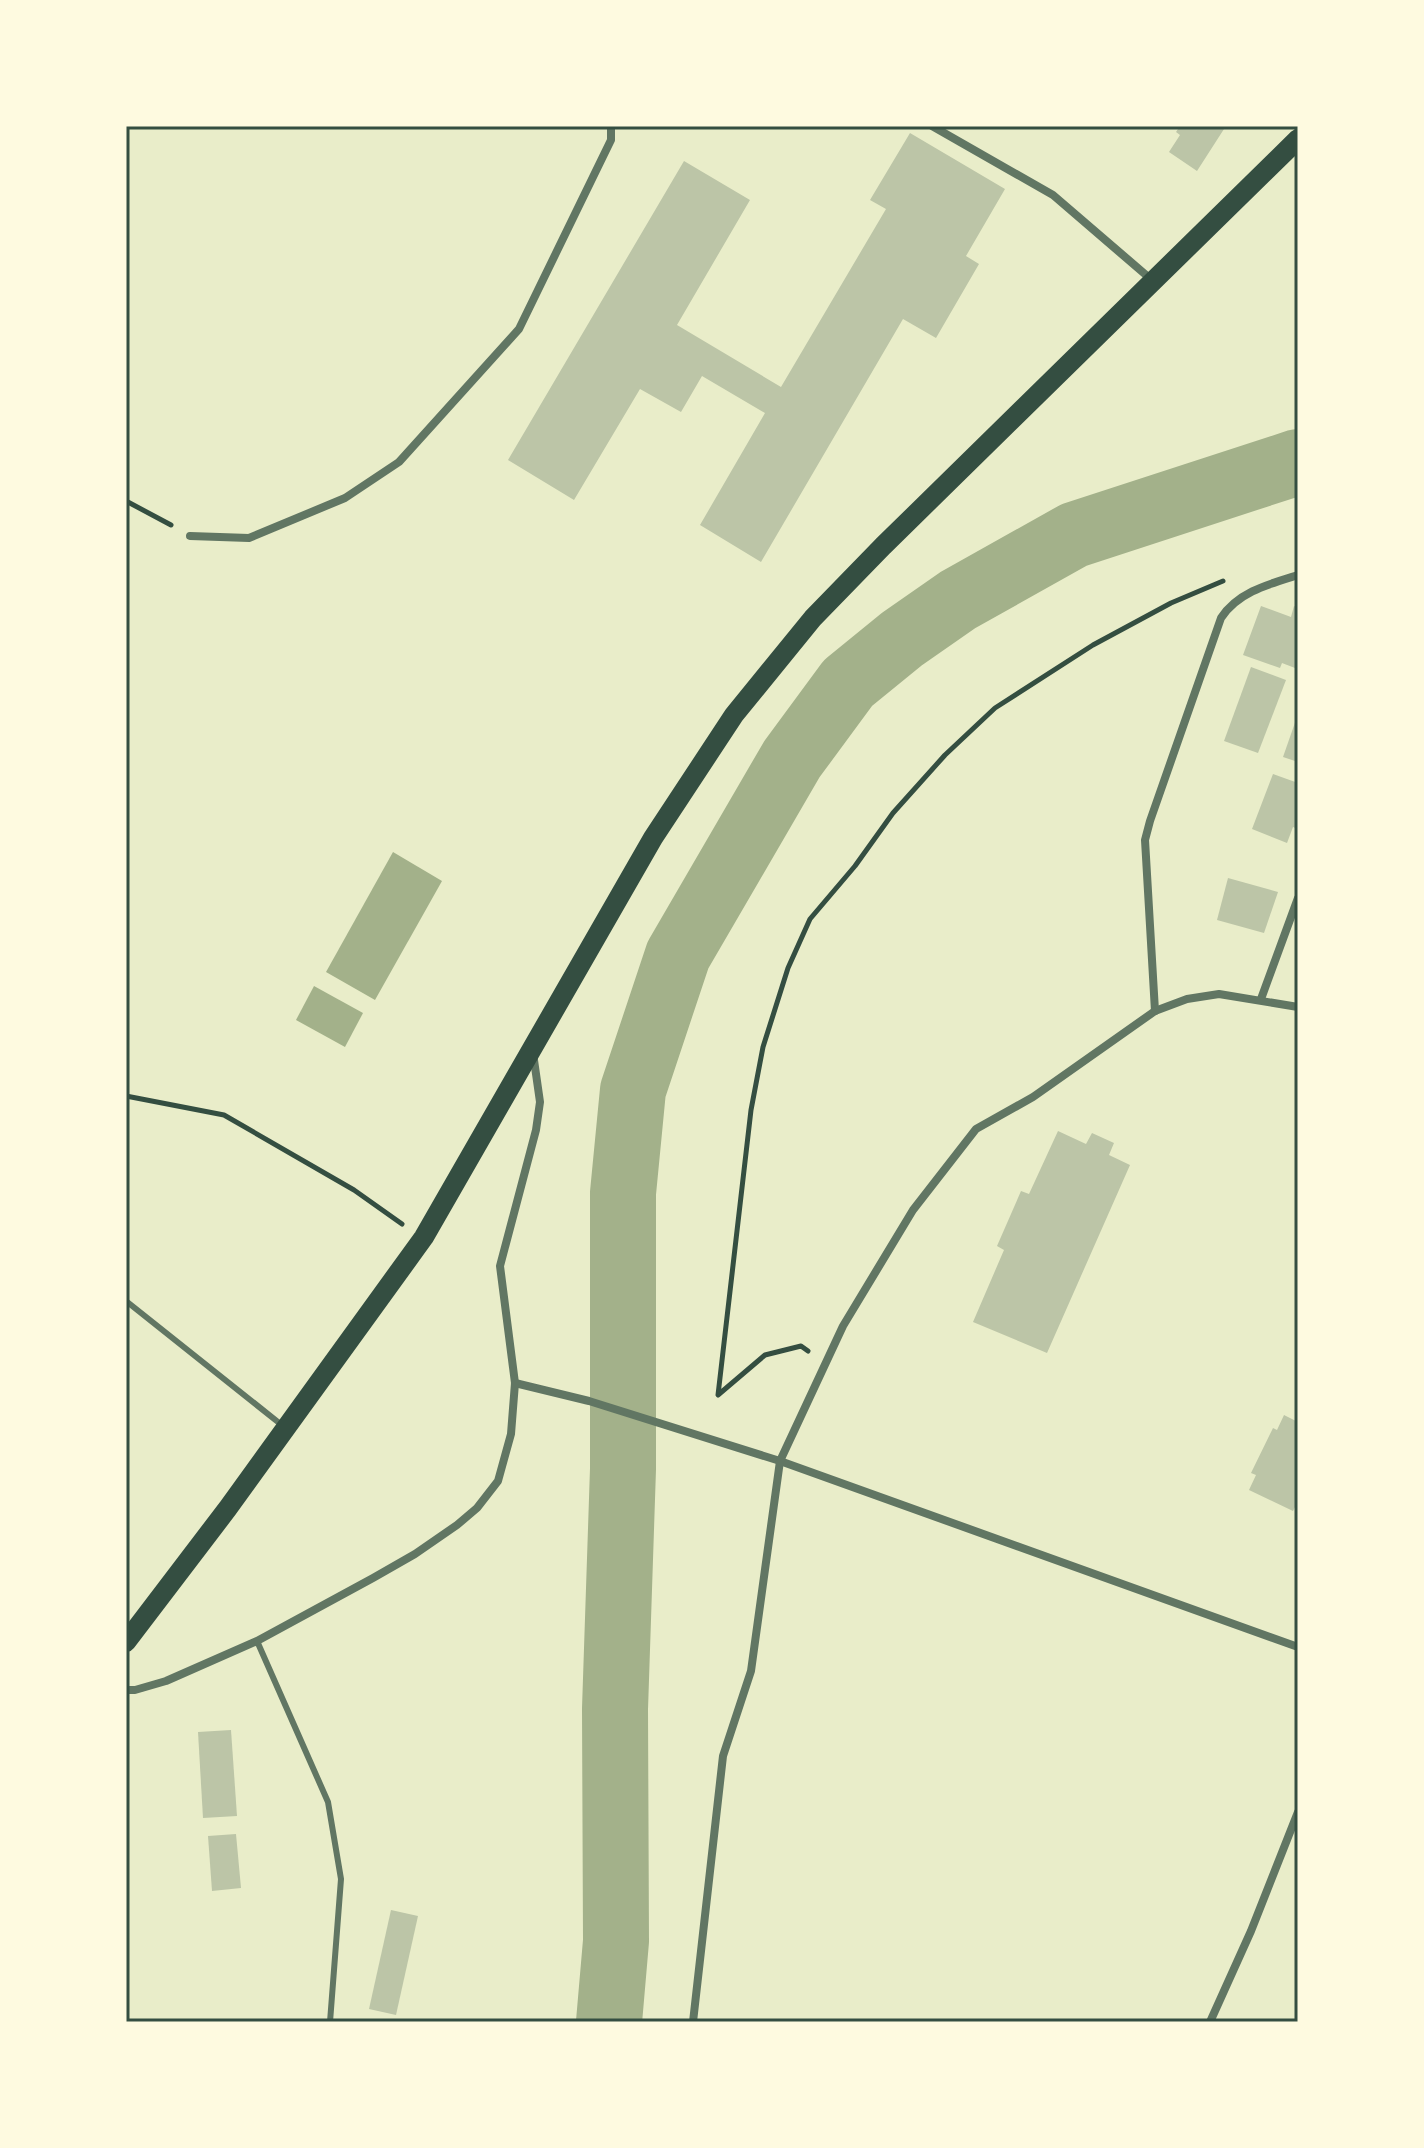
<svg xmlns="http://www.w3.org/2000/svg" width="1424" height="2148" viewBox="0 0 1424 2148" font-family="'Fira Sans Condensed',sans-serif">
	<rect width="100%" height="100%" fill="#e9edc9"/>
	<g fill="#a3b18a">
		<polygon points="393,852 442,881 375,1000 326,972"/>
		<polygon points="314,986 363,1013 345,1047 296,1020"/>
	</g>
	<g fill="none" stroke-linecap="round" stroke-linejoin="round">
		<polyline stroke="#a3b18a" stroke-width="66" points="609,2022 616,1941 615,1709 623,1469 623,1193 633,1090 678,955 792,759 848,683 902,639 958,600 1074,535 1298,462"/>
	</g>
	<g fill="#bcc5a7">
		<polygon points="1180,126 1220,126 1224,129 1197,171 1169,152 1180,135 1176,132"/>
		<polygon points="910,133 1005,189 966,256 979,264 936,338 903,319 761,562 700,525 765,413 702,376 681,412 640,389 574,500 508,460 684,161 750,200 677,325 781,387 886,209 870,200"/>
		<polygon points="1261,606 1291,617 1294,606 1298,608 1298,659 1295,668 1282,663 1280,668 1243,655"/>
		<polygon points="1251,667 1286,680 1258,753 1224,741"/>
		<polygon points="1298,714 1298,762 1283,757"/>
		<polygon points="1273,774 1298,783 1298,829 1293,827 1287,843 1252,829"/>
		<polygon points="1228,878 1278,892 1264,933 1217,920"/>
		<polygon points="1058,1131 1086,1144 1092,1133 1114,1143 1109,1155 1130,1165 1047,1353 973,1322 1004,1250 997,1246 1021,1191 1029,1194"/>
		<polygon points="1284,1415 1298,1422 1298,1501 1293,1511 1249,1490 1256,1475 1251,1473 1273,1428 1277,1430"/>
		<polygon points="231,1730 237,1816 203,1818 198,1732"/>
		<polygon points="236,1834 241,1888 212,1891 208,1836"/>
		<polygon points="391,1910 418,1916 396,2015 369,2009"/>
	</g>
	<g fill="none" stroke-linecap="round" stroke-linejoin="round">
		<g stroke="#344e41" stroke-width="5">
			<polyline points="126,501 171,525"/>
			<polyline points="126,1096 224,1115 354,1190 402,1224"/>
			<polyline points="808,1351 801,1346 765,1355 718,1395 751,1110 763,1047 788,968 810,919 855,866 893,813 945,755 995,708 1093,645 1171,603 1223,581"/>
		</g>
		<g stroke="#617663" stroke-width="6">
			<polyline points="126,1301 283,1426"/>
			<polyline points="257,1641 328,1802 341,1879 330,2022"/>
		</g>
		<g stroke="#617663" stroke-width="8">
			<polyline points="932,126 1053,195 1153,281"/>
			<polyline points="190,536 249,538 345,498 399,462 519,329 611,140 611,126"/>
			<polyline points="1261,999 1298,898"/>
			<path d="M1155,1011l-10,-171 5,-19 71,-203c17,-26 48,-34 77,-43"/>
			<polyline points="515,1383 589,1401 780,1461 1298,1647"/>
			<polyline points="126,1690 135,1690 166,1681 257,1641 373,1578 415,1554 457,1525 477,1508 498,1481 511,1434 515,1383 500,1266 536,1130 540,1102 533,1053"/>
			<polyline points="693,2022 723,1756 751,1671 780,1461 843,1326 913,1210 976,1129 1033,1097 1155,1011 1187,999 1219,994 1298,1007"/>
			<polyline points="1210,2022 1251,1931 1298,1812"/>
		</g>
		<polyline stroke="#344e41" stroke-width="20" points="126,1642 228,1508 424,1237 653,838 734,715 813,618 883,546 1298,139"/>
	</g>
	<rect width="1424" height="2148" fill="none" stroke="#fefae0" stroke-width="256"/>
	<rect x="128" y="128" width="1168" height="1892" fill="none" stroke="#344e41" stroke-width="3"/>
</svg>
